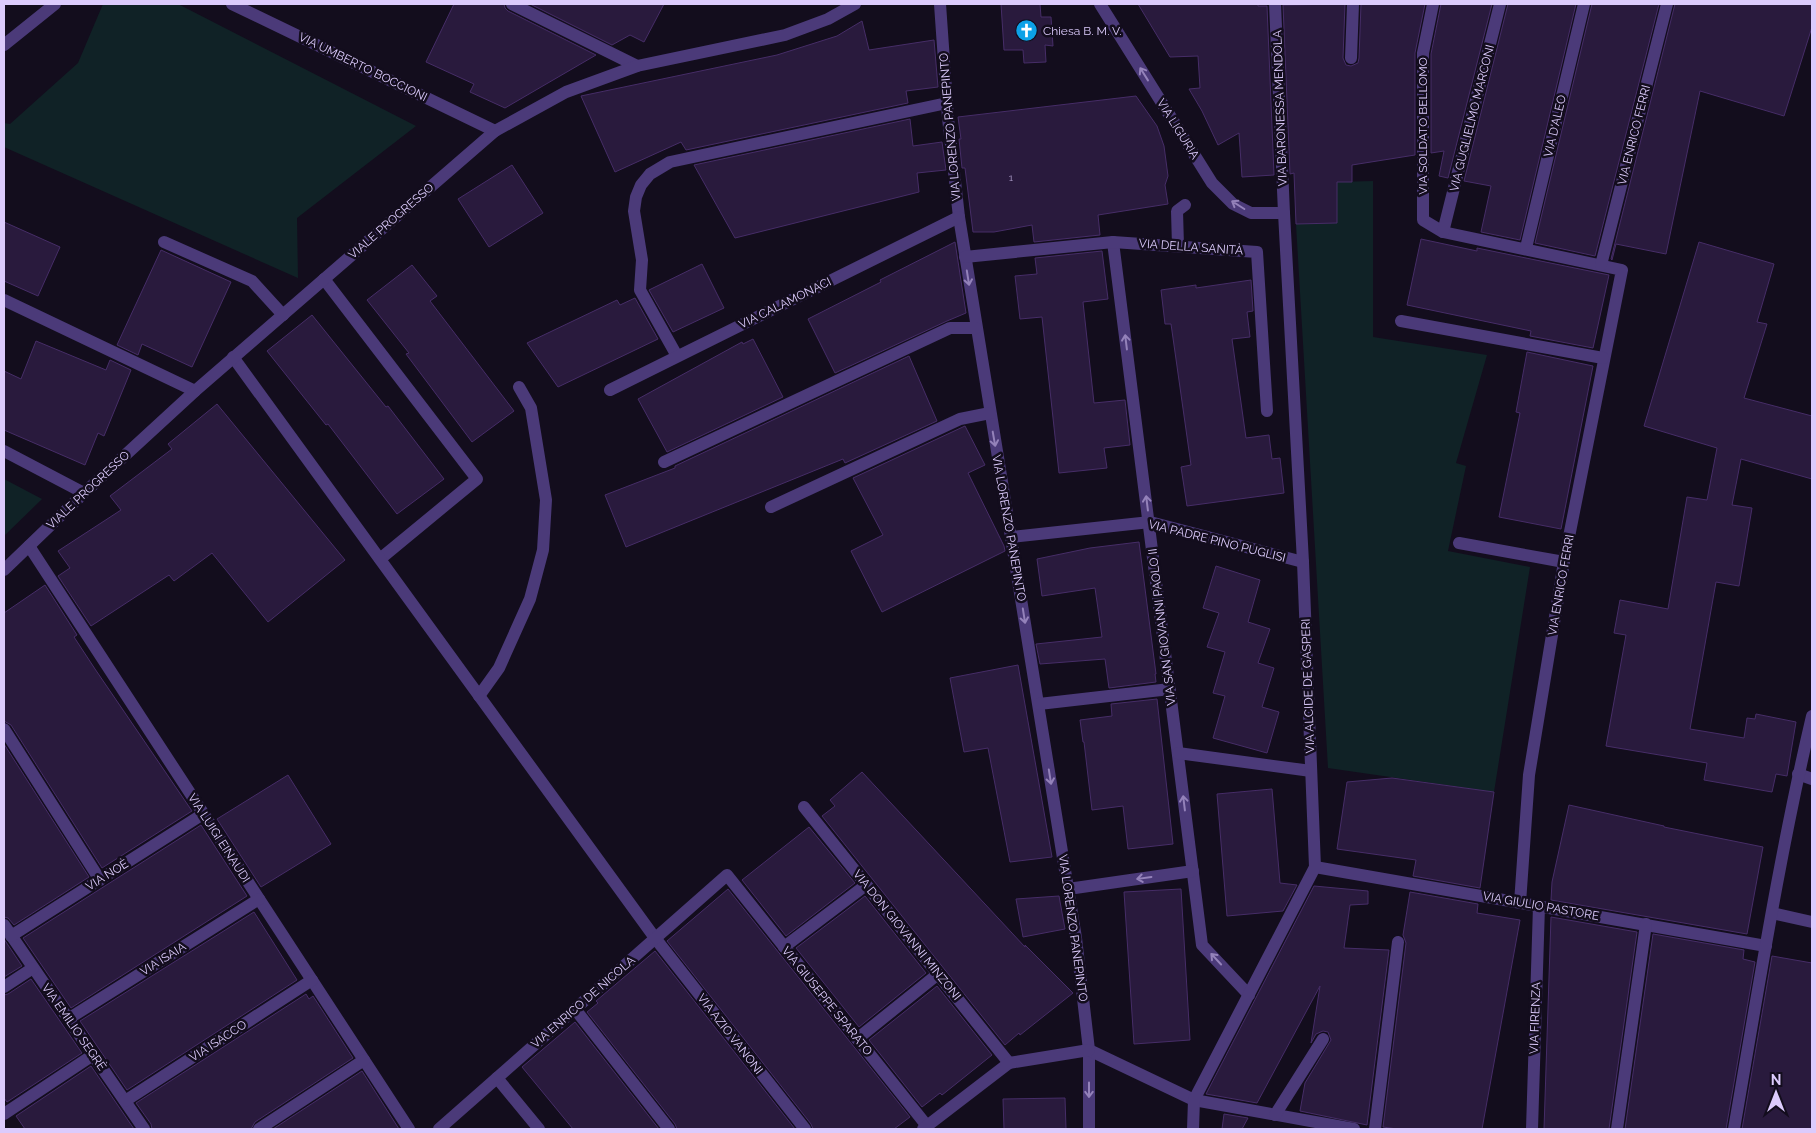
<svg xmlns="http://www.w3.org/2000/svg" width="1816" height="1133" viewBox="0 0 1816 1133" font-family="Raleway,sans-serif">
	<rect width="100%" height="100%" fill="#130d1d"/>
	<g fill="#102226">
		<polygon points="103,4 178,4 416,126 297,218 298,278 4,147 4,123 10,124 78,63"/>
		<polygon points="1373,181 1373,337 1487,355 1456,463 1466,466 1448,551 1530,567 1494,792 1328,768 1296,224 1337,223 1337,182"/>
		<polygon points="4,479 42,499 4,536"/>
	</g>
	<g fill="#291a3d" stroke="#462d67">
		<polygon points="454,4 504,4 505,8 508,11 596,55 505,108 470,92 474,84 426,62"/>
		<polygon points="530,4 664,4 644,42 630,35 612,45"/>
		<polygon points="1001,4 1040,4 1041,17 1051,17 1053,46 1045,45 1046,62 1024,63 1023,50 1004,50"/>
		<polygon points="1138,4 1258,4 1258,6 1267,6 1274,175 1242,177 1239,133 1218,145 1202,111 1189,89 1200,88 1198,56 1170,57"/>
		<polygon points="1345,4 1343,58 1346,65 1351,66 1358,63 1359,58 1361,4 1425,4 1415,53 1415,155 1352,165 1352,182 1337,182 1337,223 1296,224 1294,173 1290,174 1283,5"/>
		<polygon points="1441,4 1492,4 1448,178 1439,176 1444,151 1431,153 1431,54"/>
		<polygon points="1508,4 1576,4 1520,240 1481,232 1491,186 1464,181"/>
		<polygon points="1592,4 1659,4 1595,256 1535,243"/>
		<polygon points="1675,4 1812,4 1812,27 1784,116 1700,91 1666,254 1616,244 1612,260 1611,259"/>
		<polygon points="862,21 869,50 934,40 938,87 906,91 908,103 686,150 681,142 615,172 581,96 777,55 837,36"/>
		<polygon points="1136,96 1157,126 1164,146 1168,176 1165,185 1168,204 1098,215 1100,235 1034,242 1032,225 994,232 973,232 965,168 962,168 959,139 961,139 958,117"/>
		<polygon points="910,119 913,146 942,142 946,170 917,173 919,192 735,238 694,165"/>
		<polygon points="512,165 543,213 489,247 458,199"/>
		<polygon points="4,222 60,247 38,296 4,281"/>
		<polygon points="1421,239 1477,251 1477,248 1609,275 1593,348 1530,336 1531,331 1407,305"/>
		<polygon points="955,242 966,313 947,321 835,373 808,319 881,282 880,280"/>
		<polygon points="1699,242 1774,264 1757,322 1767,324 1744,398 1812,416 1812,479 1741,459 1732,505 1752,508 1739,586 1716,582 1690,729 1744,738 1747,718 1755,719 1756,714 1796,722 1787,776 1776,774 1772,792 1704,780 1707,763 1606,746 1626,635 1614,633 1620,600 1668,609 1687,497 1707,500 1717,448 1644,426"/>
		<polygon points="161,250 231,282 192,367 142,344 138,355 117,345"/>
		<polygon points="1102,251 1108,299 1083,302 1094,403 1125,400 1130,445 1104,448 1107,468 1059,473 1042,317 1020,319 1015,276 1037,274 1035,258"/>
		<polygon points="702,264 724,308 673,332 649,290"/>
		<polygon points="412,265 437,296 430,301 514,411 472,442 406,354 409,353 367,300"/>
		<polygon points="1251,280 1253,311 1247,312 1250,337 1232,339 1246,438 1269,435 1272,459 1280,458 1284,493 1187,506 1181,467 1191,465 1171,324 1165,324 1161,290 1196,285 1196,288"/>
		<polygon points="635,298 658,339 558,387 527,343 617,300 620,305"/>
		<polygon points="312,315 386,407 388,406 444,479 397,514 328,424 326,425 267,351"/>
		<polygon points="753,339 783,397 667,452 638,399 742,342 743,344"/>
		<polygon points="36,341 106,370 110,360 131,370 104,436 98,433 85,465 4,430 4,371 21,379"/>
		<polygon points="1527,352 1593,366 1561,529 1499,517 1520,413 1516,412"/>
		<polygon points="909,356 937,421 845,463 843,459 626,547 605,495 675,468 675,466"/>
		<polygon points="217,404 345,560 268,622 212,553 174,581 169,575 91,626 58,576 70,568 58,551 121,510 110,496 172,449 168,444"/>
		<polygon points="965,426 985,465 968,473 1004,546 1005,551 882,612 851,551 883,535 853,478"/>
		<polygon points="1139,542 1156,674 1155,674 1156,682 1109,688 1105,659 1040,664 1036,644 1102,637 1095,588 1042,596 1037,559 1090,548"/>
		<polygon points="1216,566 1260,580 1248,622 1270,629 1258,663 1274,668 1262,707 1279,712 1267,753 1213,738 1225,696 1213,693 1225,652 1207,647 1219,613 1203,608"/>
		<polygon points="45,585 77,635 74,637 95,669 192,811 102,868 11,725 4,721 4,613"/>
		<polygon points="1018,665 1052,857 1010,862 988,748 964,752 950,678"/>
		<polygon points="1157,699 1173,844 1128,849 1123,806 1092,810 1084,742 1083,742 1080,720 1112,716 1111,704"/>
		<polygon points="4,744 89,877 14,925 8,918 4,917"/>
		<polygon points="862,772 1025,947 1025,945 1073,993 1020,1035 1019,1033 1005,1045 822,816 835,806 830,800"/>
		<polygon points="288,775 331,844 261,887 217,819"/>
		<polygon points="1392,778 1494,792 1480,888 1413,876 1416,860 1337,849 1347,782"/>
		<polygon points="1272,789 1280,883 1297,885 1283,911 1227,916 1217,794"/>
		<polygon points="1569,805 1664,826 1664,827 1763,847 1747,934 1551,900 1552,882"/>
		<polygon points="201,825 247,896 71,1008 23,938"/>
		<polygon points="809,827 855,883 786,936 742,880"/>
		<polygon points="1314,886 1368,891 1368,904 1350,905 1344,948 1389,950 1367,1125 1300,1111 1305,1083 1331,1040 1328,1032 1323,1031 1316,1034 1311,1043 1320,986 1257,1103 1206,1094"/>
		<polygon points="728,889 910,1117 894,1129 813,1129 811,1124 667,941"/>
		<polygon points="1181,889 1190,1040 1134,1044 1124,892"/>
		<polygon points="1410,892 1478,904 1477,913 1520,920 1482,1129 1397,1129 1383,1127 1406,943 1403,935"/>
		<polygon points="865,896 926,973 859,1027 796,948"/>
		<polygon points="1059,896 1065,929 1023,937 1016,899"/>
		<polygon points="254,912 297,980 127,1090 80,1021"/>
		<polygon points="1551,917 1637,932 1609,1129 1544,1129"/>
		<polygon points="1653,934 1744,950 1743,959 1755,962 1726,1129 1625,1129"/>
		<polygon points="4,939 22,966 4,977"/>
		<polygon points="655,951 795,1129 677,1129 675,1124 587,1012 598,1003 596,1001"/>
		<polygon points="1772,956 1812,963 1812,1129 1742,1129"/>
		<polygon points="31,979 82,1053 7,1102 4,1098 4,995 8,994"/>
		<polygon points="937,986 992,1055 942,1095 940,1093 922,1107 869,1040"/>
		<polygon points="306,994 309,999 313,996 353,1058 255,1122 251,1129 152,1129 151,1124 136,1103"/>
		<polygon points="575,1022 659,1129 573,1129 522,1067"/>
		<polygon points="91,1066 134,1129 25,1129 16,1116"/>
		<polygon points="362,1071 399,1129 273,1129"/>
		<polygon points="1065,1098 1066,1129 1004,1129 1003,1099"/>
		<polygon points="1224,1114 1248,1118 1242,1129 1222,1129"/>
	</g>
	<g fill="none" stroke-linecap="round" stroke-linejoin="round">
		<g stroke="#4b3a79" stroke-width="12">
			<polyline points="232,4 495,131"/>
			<polyline points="512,4 637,66"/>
			<polyline points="940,4 948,118 959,217 1076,938 1089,1050 1089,1129"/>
			<polyline points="1100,4 1212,183 1233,204 1251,213 1284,213"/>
			<polyline points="1433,4 1423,53 1423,220 1443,232 1622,270 1564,562 1529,775 1520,903"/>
			<polyline points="4,45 55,4"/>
			<polyline points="1351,58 1353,4"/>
			<polyline points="1443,232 1500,4"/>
			<polyline points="164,242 252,281 283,315"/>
			<polyline points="1113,242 1202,945 1249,995"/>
			<polyline points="1178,246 1177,211 1185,205"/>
			<polyline points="1526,248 1584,4"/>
			<polyline points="965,257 1113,242 1257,252 1267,411"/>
			<polyline points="1601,265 1667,4"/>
			<polyline points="324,279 477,479 380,559"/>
			<polyline points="4,300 195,391"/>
			<polyline points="1401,321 1603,358"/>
			<polyline points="677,356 640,290 642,260 634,211 636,197 641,185 650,174 670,162 947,103"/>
			<polyline points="233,357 655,938 805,1129"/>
			<polyline points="610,390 959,217"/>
			<polyline points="4,451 84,493"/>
			<polyline points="664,462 950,328 976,328"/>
			<polyline points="771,507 960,419 990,413"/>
			<polyline points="1011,537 1150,522 1303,562"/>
			<polyline points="1459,543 1564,562"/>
			<polyline points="29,546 409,1129"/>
			<polyline points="4,570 84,493 195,391 495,131 566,92 637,66 785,35 828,19 855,4"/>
			<polyline points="479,696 499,668 530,599 543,550 546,500 531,408 519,387"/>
			<polyline points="1039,704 1170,689"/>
			<polyline points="4,729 100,880"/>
			<polyline points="1178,753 1311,771"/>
			<polyline points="1798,774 1812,779"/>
			<polyline points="804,807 1009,1063"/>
			<polyline points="1315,867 1766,946"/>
			<polyline points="1068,889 1193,871"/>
			<polyline points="1772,913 1812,922"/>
			<polyline points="4,925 144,1129"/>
			<polyline points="11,936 203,814"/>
			<polyline points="784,947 866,885"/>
			<polyline points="4,987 33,968"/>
			<polyline points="575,1009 669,1129"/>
			<polyline points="68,1019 259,899"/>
			<polyline points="857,1039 938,974"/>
			<polyline points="1089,1050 1194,1100 1354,1129"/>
			<polyline points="497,1078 539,1129"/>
			<polyline points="125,1101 312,980"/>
			<polyline points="4,1114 93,1055"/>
			<polyline points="1275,1115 1323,1039"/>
			<polyline points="259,1129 364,1060"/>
			<polyline points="439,1129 727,875 927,1126"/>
			<polyline points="923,1129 1009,1063 1089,1050"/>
			<polyline points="1193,1129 1194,1100 1315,867 1303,562 1284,213 1275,4"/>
			<polyline points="1375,1129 1398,942"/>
			<polyline points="1532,1129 1539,906"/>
			<polyline points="1617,1129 1646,924"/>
			<path d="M1734,1129c24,-138 46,-277 78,-413"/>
		</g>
	</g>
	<defs><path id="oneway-shaft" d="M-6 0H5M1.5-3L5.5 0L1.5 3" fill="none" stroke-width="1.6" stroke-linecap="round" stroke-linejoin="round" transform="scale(1.25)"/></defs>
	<g stroke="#9482ba">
		<use href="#oneway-shaft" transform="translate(1144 74) rotate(-122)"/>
		<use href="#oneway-shaft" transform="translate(1238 205) rotate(-148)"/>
		<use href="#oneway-shaft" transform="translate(968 278) rotate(81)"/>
		<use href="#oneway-shaft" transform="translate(1126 342) rotate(-97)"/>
		<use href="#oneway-shaft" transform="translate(994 439) rotate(80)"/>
		<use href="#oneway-shaft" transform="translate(1147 503) rotate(-97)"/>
		<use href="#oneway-shaft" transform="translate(1024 616) rotate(81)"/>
		<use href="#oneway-shaft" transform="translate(1050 777) rotate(81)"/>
		<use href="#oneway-shaft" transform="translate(1184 803) rotate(-97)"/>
		<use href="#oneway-shaft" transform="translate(1144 878) rotate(172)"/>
		<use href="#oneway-shaft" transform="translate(1216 959) rotate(-133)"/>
		<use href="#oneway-shaft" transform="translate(1089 1090) rotate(90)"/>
	</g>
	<defs>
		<symbol id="church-disc" viewBox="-11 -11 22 22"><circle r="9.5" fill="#0ca1e7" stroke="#130d1d"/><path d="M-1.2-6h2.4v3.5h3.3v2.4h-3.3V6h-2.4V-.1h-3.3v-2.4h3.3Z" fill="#fff"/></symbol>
	</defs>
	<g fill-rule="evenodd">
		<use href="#church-disc" x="1014" y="18" width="25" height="25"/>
	</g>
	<g text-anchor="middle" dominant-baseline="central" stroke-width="5" stroke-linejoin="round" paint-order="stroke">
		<g font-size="10" fill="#af9fcc">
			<text x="1011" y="177">1</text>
		</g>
		<g font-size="12" fill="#dccbfc" stroke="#130d1d" text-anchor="start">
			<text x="1043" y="31">Chiesa B. M. V.</text>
		</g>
		<g font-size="12" fill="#dccbfc" stroke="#130d1d">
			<text transform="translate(363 67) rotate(26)">VIA UMBERTO BOCCIONI</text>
			<text transform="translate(1280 108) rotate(-92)">VIA BARONESSA MENDOLA</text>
			<text transform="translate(1472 118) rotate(-76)">VIA GUGLIELMO MARCONI</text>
			<text transform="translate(1423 126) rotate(-90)">VIA SOLDATO BELLOMO</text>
			<text transform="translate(1555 126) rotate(-77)">VIA D'ALEO</text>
			<text transform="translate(950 127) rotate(-95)">VIA LORENZO PANEPINTO</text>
			<text transform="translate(1178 129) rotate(58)">VIA LIGURIA</text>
			<text transform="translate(1634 135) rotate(-76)">VIA ENRICO FERRI</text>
			<text transform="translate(391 221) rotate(-41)">VIALE PROGRESSO</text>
			<text transform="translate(1191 247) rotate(4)">VIA DELLA SANITÀ</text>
			<text transform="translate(785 303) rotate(-26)">VIA CALAMONACI</text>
			<text transform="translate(88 490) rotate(-43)">VIALE PROGRESSO</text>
			<text transform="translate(1009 528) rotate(80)">VIA LORENZO PANEPINTO</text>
			<text transform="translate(1217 541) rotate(14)">VIA PADRE PINO PUGLISI</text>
			<text transform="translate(1561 585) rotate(-80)">VIA ENRICO FERRI</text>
			<text transform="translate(1162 627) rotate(-97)">VIA SAN GIOVANNI PAOLO II</text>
			<text transform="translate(1308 686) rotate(-92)">VIA ALCIDE DE GASPERI</text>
			<text transform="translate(219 838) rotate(57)">VIA LUIGI EINAUDI</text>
			<text transform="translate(107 875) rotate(-32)">VIA NOÈ</text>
			<text transform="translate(1541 906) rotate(10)">VIA GIULIO PASTORE</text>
			<text transform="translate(1073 928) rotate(82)">VIA LORENZO PANEPINTO</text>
			<text transform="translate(907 935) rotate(51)">VIA DON GIOVANNI MINZONI</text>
			<text transform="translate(163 959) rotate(-32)">VIA ISAIA</text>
			<text transform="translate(827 1001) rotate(51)">VIA GIUSEPPE SPARATO</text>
			<text transform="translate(583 1002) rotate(-41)">VIA ENRICO DE NICOLA</text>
			<text transform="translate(1535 1018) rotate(-88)">VIA FIRENZA</text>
			<text transform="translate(74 1027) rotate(55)">VIA EMILIO SEGRÈ</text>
			<text transform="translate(730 1034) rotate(52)">VIA AZIO VANONI</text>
			<text transform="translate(218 1041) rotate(-33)">VIA ISACCO</text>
		</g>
	</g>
	<rect width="1816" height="1133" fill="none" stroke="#dccbfc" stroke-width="10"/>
	<g transform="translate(1776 1093)" stroke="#130d1d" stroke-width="4" paint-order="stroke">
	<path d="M0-4L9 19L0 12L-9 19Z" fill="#dccbfc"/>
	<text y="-8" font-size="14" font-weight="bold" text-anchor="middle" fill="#dccbfc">N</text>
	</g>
</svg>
